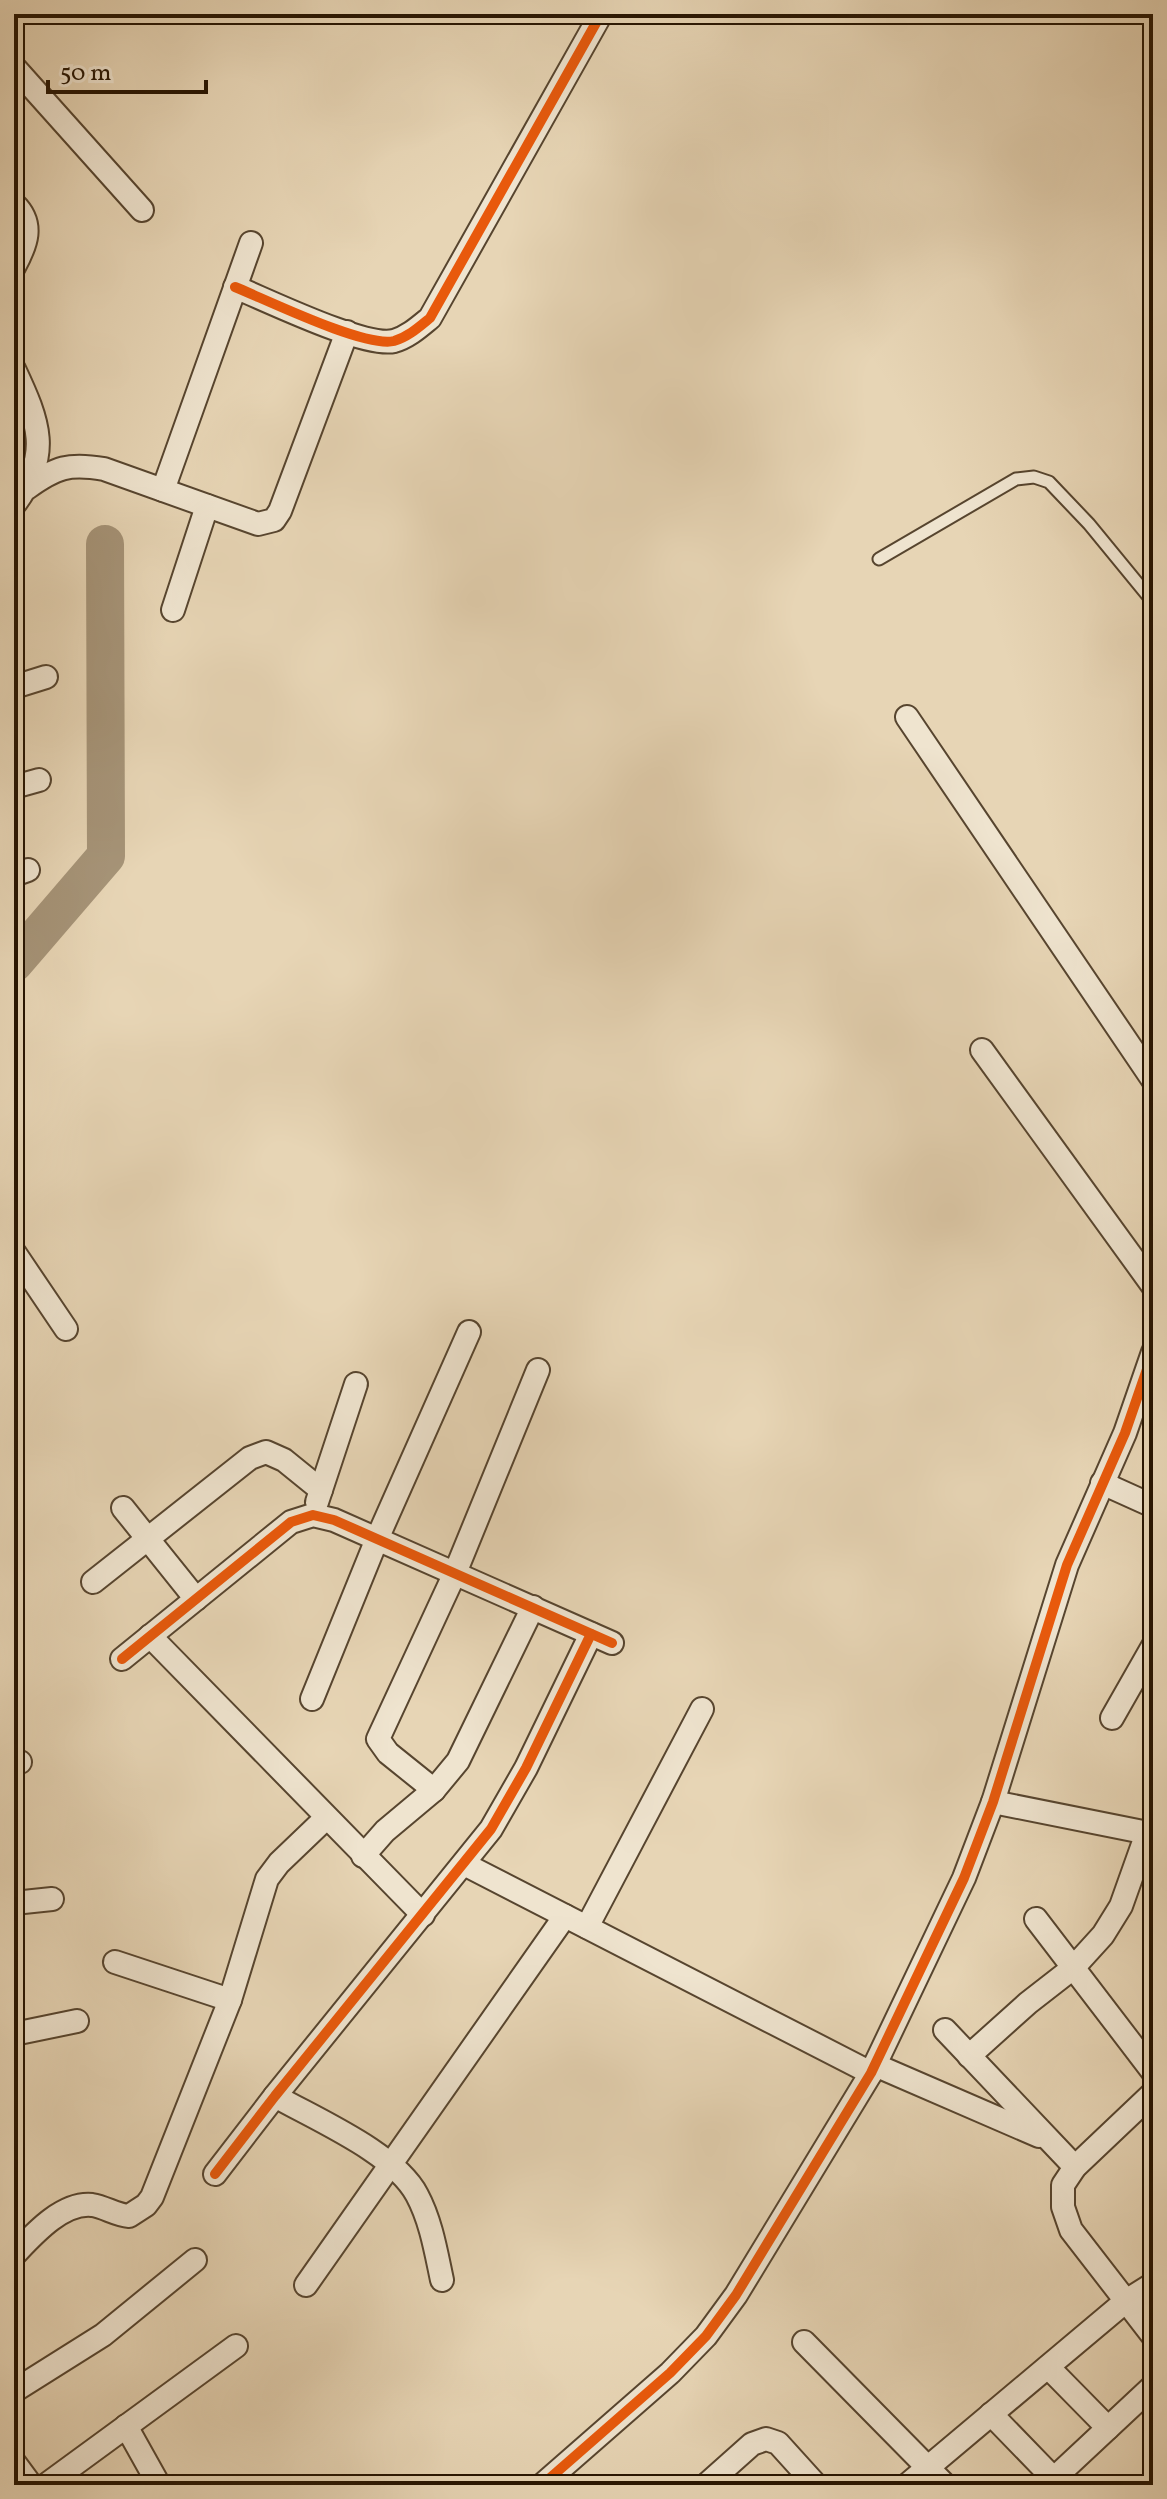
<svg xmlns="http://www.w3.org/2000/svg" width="1167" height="2499" viewBox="0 0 1167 2499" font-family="Vollkorn,serif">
	<rect width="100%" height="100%" fill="#e7d5b5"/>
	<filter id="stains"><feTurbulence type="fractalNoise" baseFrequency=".0025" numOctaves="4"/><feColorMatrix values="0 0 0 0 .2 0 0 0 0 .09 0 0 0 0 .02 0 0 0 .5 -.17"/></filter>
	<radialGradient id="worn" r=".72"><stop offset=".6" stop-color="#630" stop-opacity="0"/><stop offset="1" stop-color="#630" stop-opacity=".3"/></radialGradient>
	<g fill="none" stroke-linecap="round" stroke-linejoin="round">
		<polyline stroke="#a69478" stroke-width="38" points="14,963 106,856 105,544"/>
		<defs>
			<polyline id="service" points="879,559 1016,479 1034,477 1049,482 1089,524 1153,602"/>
			<g id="minor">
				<polyline points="14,67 142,210"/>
				<path d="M14,204c21,20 12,41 0,63"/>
				<path d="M235,287c32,13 130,61 159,54 14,-4 25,-14 36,-23l171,-304"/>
				<path d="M14,369c25,53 38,86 0,136"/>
				<path d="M27,488c29,-21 42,-25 77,-19l154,55 16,-4 6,-9 67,-179"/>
				<polyline points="163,490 251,243"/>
				<polyline points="173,610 207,506"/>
				<polyline points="14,687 46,677"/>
				<polyline points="907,717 1153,1080"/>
				<polyline points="14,787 39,780"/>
				<polyline points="14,875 28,870"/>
				<polyline points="982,1050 1153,1286"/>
				<polyline points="14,1252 66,1329"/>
				<polyline points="1102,1483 1153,1506"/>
				<polyline points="317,1502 356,1384"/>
				<polyline points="123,1508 196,1599"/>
				<polyline points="93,1582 250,1458 266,1452 284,1460 321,1490"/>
				<polyline points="150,1636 423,1915"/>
				<polyline points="122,1659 291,1522 313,1515 334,1520 612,1643"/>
				<polyline points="312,1699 377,1539 469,1332"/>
				<polyline points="1112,1718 1153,1646"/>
				<polyline points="14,1763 20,1762"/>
				<polyline points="434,1790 388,1753 378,1739 455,1573 538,1370"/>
				<polyline points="993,1802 1153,1834"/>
				<polyline points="363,1856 385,1831 434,1790 458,1761 533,1607"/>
				<polyline points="464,1864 871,2073"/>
				<polyline points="14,1903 52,1899"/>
				<polyline points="1036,1919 1153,2072"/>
				<polyline points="587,1927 702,1709"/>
				<polyline points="115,1962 230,2000"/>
				<polyline points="945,2030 1075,2167"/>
				<polyline points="14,2034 77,2021"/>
				<polyline points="969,2056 1028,2003 1073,1968 1103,1935 1121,1906 1147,1833"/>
				<polyline points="875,2065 1039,2136"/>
				<polyline points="1153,2093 1075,2167 1063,2185 1063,2207 1071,2230 1153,2336"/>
				<path d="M275,2096c42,24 120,57 142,99 14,26 19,57 25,85"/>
				<polyline points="215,2174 275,2096 491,1829 526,1768 591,1634"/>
				<path d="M14,2255c19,-20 48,-53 78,-50 13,2 24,10 37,11l17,-11 6,-8 78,-197 37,-121 12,-16 47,-45"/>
				<polyline points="306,2285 565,1916"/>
				<polyline points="804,2342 945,2485"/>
				<polyline points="1048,2367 1108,2428"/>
				<polyline points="14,2391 103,2335 195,2260"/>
				<polyline points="991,2414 1054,2479"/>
				<polyline points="126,2426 159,2485"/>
				<polyline points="14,2462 31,2485"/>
				<polyline points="46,2485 236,2346"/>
				<polyline points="542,2485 670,2373 706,2336 736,2295 871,2073 964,1878 993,1802 1067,1565 1125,1433 1153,1352"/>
				<polyline points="706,2485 752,2444 766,2439 778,2443 816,2485"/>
				<polyline points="907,2485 1126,2301 1153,2284"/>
				<polyline points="1047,2485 1153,2386"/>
			</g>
		</defs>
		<use href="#service" stroke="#57452f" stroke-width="15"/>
		<use href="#minor" stroke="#57452f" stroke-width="26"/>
		<use href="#service" stroke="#efe4cf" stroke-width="11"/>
		<use href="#minor" stroke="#efe4cf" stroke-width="22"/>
		<defs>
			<g id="cycleway">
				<path d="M235,287c32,13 130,61 159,54 14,-4 25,-14 36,-23l171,-304"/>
				<polyline points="122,1659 291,1522 313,1515 334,1520 612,1643"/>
				<polyline points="215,2174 275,2096 491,1829 526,1768 591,1634"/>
				<polyline points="542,2485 670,2373 706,2336 736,2295 871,2073 964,1878 993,1802 1067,1565 1125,1433 1153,1352"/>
			</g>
		</defs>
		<use href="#cycleway" stroke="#efe4cf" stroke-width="15"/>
		<use href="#cycleway" stroke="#e8590c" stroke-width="10"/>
	</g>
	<rect width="1167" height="2499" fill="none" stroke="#e7d5b5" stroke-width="48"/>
	<rect x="16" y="16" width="1135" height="2467" fill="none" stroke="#271502" stroke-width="4"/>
	<rect x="24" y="24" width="1119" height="2451" fill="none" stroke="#271502" stroke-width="2"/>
	<path d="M48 80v12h158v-12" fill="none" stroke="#271502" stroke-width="4"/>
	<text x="60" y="80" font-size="24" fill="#271502" stroke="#efe4cf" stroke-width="6" paint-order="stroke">50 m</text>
	<rect width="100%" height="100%" filter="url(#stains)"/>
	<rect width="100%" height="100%" fill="url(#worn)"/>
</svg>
